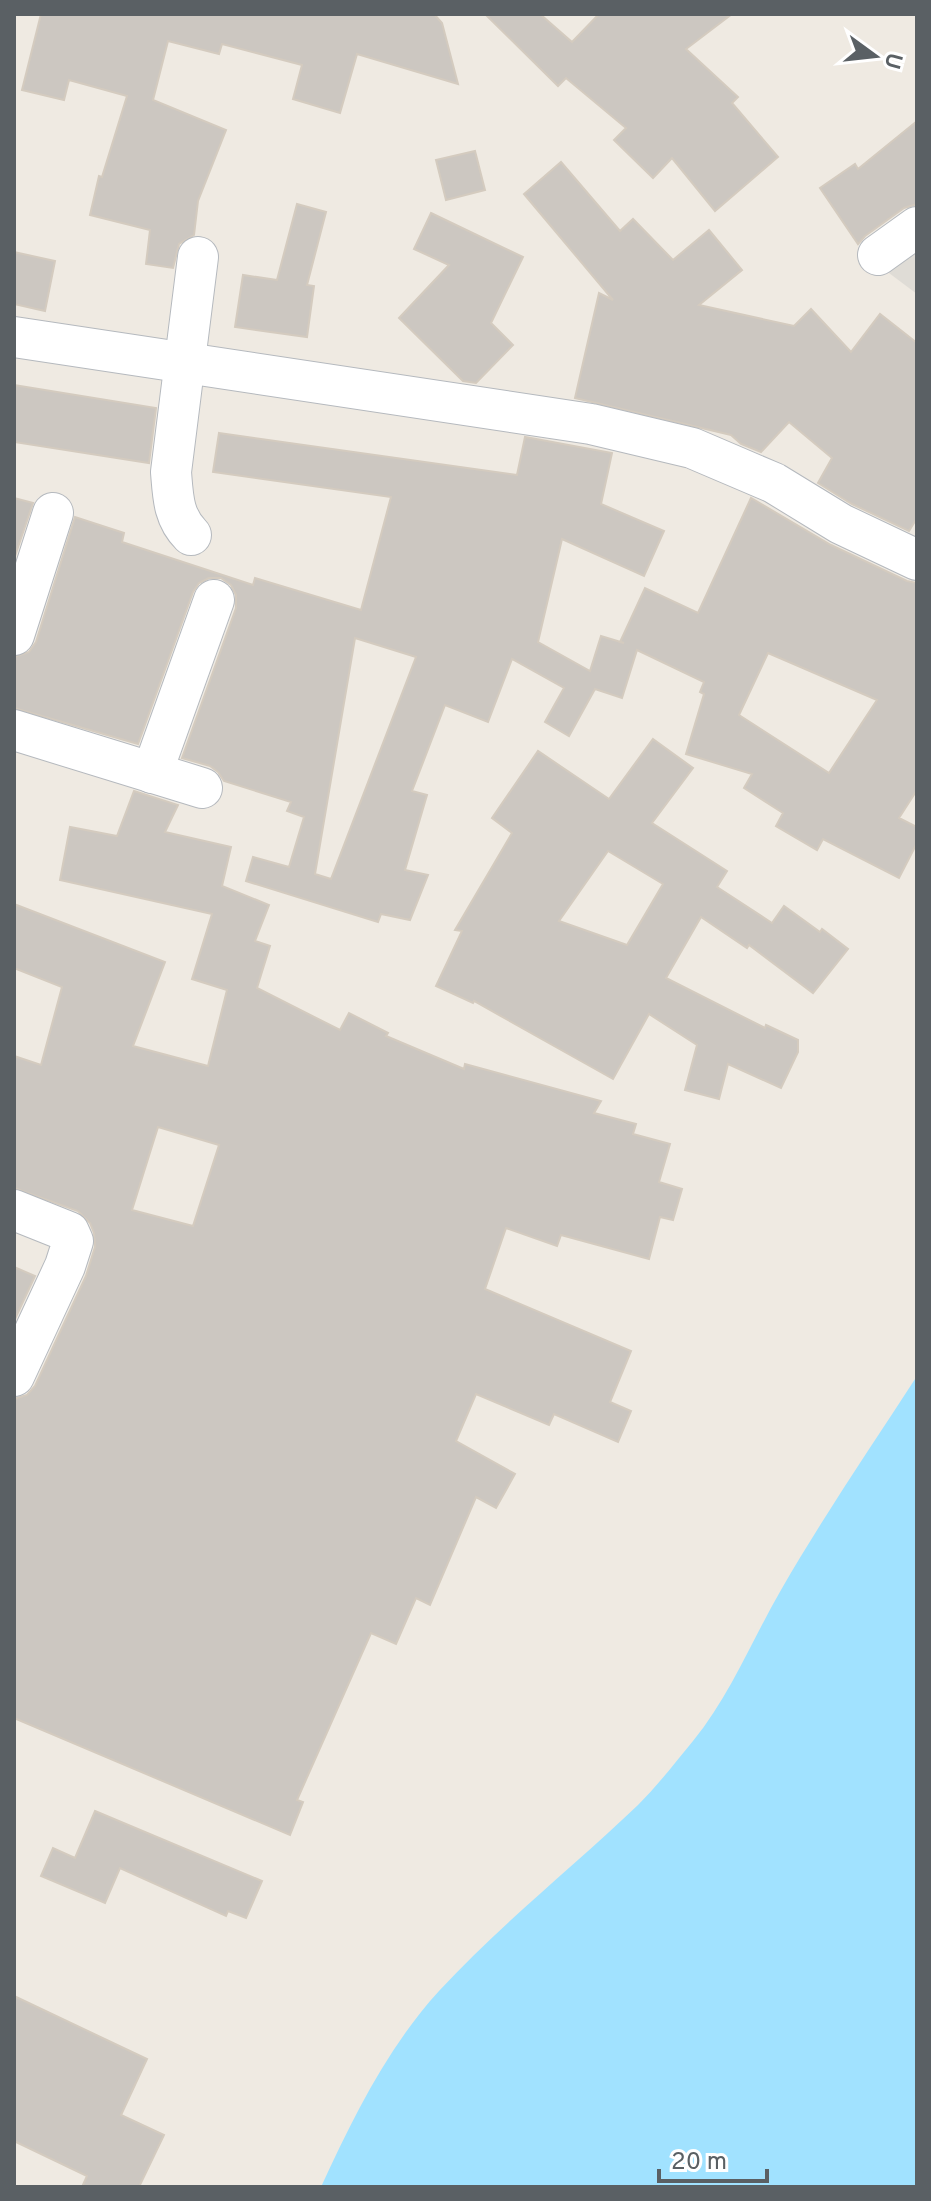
<svg xmlns="http://www.w3.org/2000/svg" width="931" height="2201" viewBox="0 0 931 2201" font-family="Overpass,sans-serif">
	<rect width="100%" height="100%" fill="#efeae2"/>
	<polygon fill="#dfdcd6" points="917,246 917,294 881,267"/>
	<path fill="#a1e2ff" d="M917,1376v811h-596c32,-69 66,-139 118,-196 62,-67 133,-123 199,-186 19,-19 37,-42 55,-64 37,-45 59,-101 88,-151 42,-73 90,-143 136,-214z"/>
	<g fill="#ccc7c1" stroke="#d4cbbf" stroke-width="2" fill-rule="evenodd">
		<polygon points="41,14 434,14 442,23 458,84 357,54 340,113 293,99 302,65 222,44 219,54 168,41 153,100 226,130 198,201 194,235 179,244 173,268 146,264 150,230 90,215 99,176 102,177 127,96 69,80 64,100 22,90"/>
		<polygon points="485,14 540,14 572,42 599,14 732,14 686,49 738,97 732,103 778,157 715,211 672,158 653,178 614,140 626,128 566,78 558,86"/>
		<polygon points="917,121 917,204 904,208 865,236 858,244 820,188 855,164 858,169"/>
		<polygon points="475,151 485,190 446,200 436,160"/>
		<polygon points="561,162 620,231 633,219 673,260 709,230 742,270 699,305 794,326 811,309 851,352 880,314 917,343 917,518 909,531 852,504 818,483 832,458 789,422 761,452 741,444 731,435 575,398 599,293 613,300 524,194"/>
		<polygon points="297,204 326,212 307,285 314,286 307,337 235,327 243,275 277,280"/>
		<polygon points="431,213 523,257 491,323 513,345 476,383 463,381 399,318 449,265 414,249"/>
		<polygon points="14,252 55,261 45,311 14,304"/>
		<polygon points="14,385 156,408 149,463 14,442"/>
		<path d="M219,433l298,42 8,-38 87,16 -11,51 63,27 -20,45 -82,-37 -24,103 52,29 11,-35 23,7 -4,-1 25,-54 53,25 53,-115 80,47 76,36 10,2v207l-18,28 18,9v16l-18,35 -76,-39 -6,11 -41,-24 7,-13 -39,-25 8,-14 -66,-20 18,-60 -4,-2 4,-10 -67,-32 -15,48 -27,-9 -26,47 -24,-14 19,-34 -52,-29 -24,63 -43,-17 -33,86 15,4 -22,75 23,5 -18,45 -29,-6 -3,8 -132,-41 7,-24 36,10 15,-50 -17,-6 4,-9 -67,-21 -6,-9 -8,-6 -28,-8 54,-150v-13l-5,-10 -10,-7h-12l-10,5 -6,9 -55,152 -124,-36v-51l15,-5 7,-10 39,-125 49,16 -2,9 131,43 2,-7 106,32 30,-113 -178,-25zM355,638l61,19 -85,222 -16,-5zM768,653l109,47 -48,73 -90,-58z"/>
		<polygon points="14,498 33,503 14,559"/>
		<path d="M653,739l40,29 -41,55 75,48 -10,16 55,36 12,-17 36,26 2,-3 26,20 -35,44 -64,-48 -2,3 -46,-31 -35,61 99,50 1,-3 32,15v12l-17,36 -53,-24 -9,35 -34,-9 12,-45 -48,-31 -36,65 -139,-78 -1,2 -37,-17 26,-55 -7,-1 57,-97 -20,-15 46,-67 71,48zM608,851l55,33 -36,61 -68,-24z"/>
		<path d="M134,791l44,14 -13,27 66,15 -9,39 47,19 -14,36 15,5 -13,42 83,42 9,-17 39,20 -2,3 78,33 1,-5 136,37 -7,12 42,11 -3,10 37,10 -11,38 23,7 -9,31 -13,-3 -11,42 -88,-24 -4,11 -51,-18 -21,61 146,62 -21,51 21,9 -13,31 -64,-28 -5,11 -73,-31 -20,47 59,33 -19,34 -20,-11 -46,108 -14,-7 -20,46 -25,-11 -74,167 6,2 -13,33 -276,-117v-319l13,-4 8,-9 51,-110 9,-29 -1,-14 -4,-10 -12,-12 -64,-23v-132l27,9 21,-78 -48,-19v-64l151,58 -32,84 75,20 19,-76 -35,-11 20,-65 -152,-34 10,-53 47,9zM158,1127l61,18 -26,81 -61,-16z"/>
		<polygon points="14,1267 35,1276 14,1321"/>
		<polygon points="95,1811 262,1881 246,1918 228,1911 226,1916 120,1868 105,1903 41,1876 53,1848 75,1858"/>
		<polygon points="14,1996 147,2059 121,2115 164,2135 139,2187 82,2187 87,2176 14,2141"/>
	</g>
	<g fill="none" stroke-linecap="round" stroke-linejoin="round">
		<defs>
			<g id="minor">
				<polyline points="878,255 917,227"/>
				<polyline points="14,337 591,424 692,448 774,483 841,524 917,560"/>
				<path d="M191,535c-18,-18 -18,-39 -20,-63l27,-215"/>
				<polyline points="14,635 53,513"/>
				<polyline points="14,730 202,788"/>
				<polyline points="152,773 214,600"/>
				<polyline points="14,1210 69,1232 73,1241 65,1266 14,1376"/>
			</g>
		</defs>
		<use href="#minor" stroke="#b5b9be" stroke-width="42"/>
		<use href="#minor" stroke="#fff" stroke-width="40"/>
	</g>
	<rect width="931" height="2201" fill="none" stroke="#5a6064" stroke-width="32"/>
	<g transform="translate(875 56) rotate(105)" stroke="#ffffff" stroke-width="6" paint-order="stroke">
	<path d="M0-6L14 30L0 20L-14 30Z" fill="#5a6064"/>
	<text y="-12" font-size="22" font-weight="bold" text-anchor="middle" fill="#5a6064">U</text>
	</g>
	<path d="M659 2169v12h108v-12" fill="none" stroke="#5a6064" stroke-width="4"/>
	<text x="671" y="2169" font-size="24" fill="#5a6064" stroke="#ffffff" stroke-width="6" paint-order="stroke">20 m</text>
</svg>
